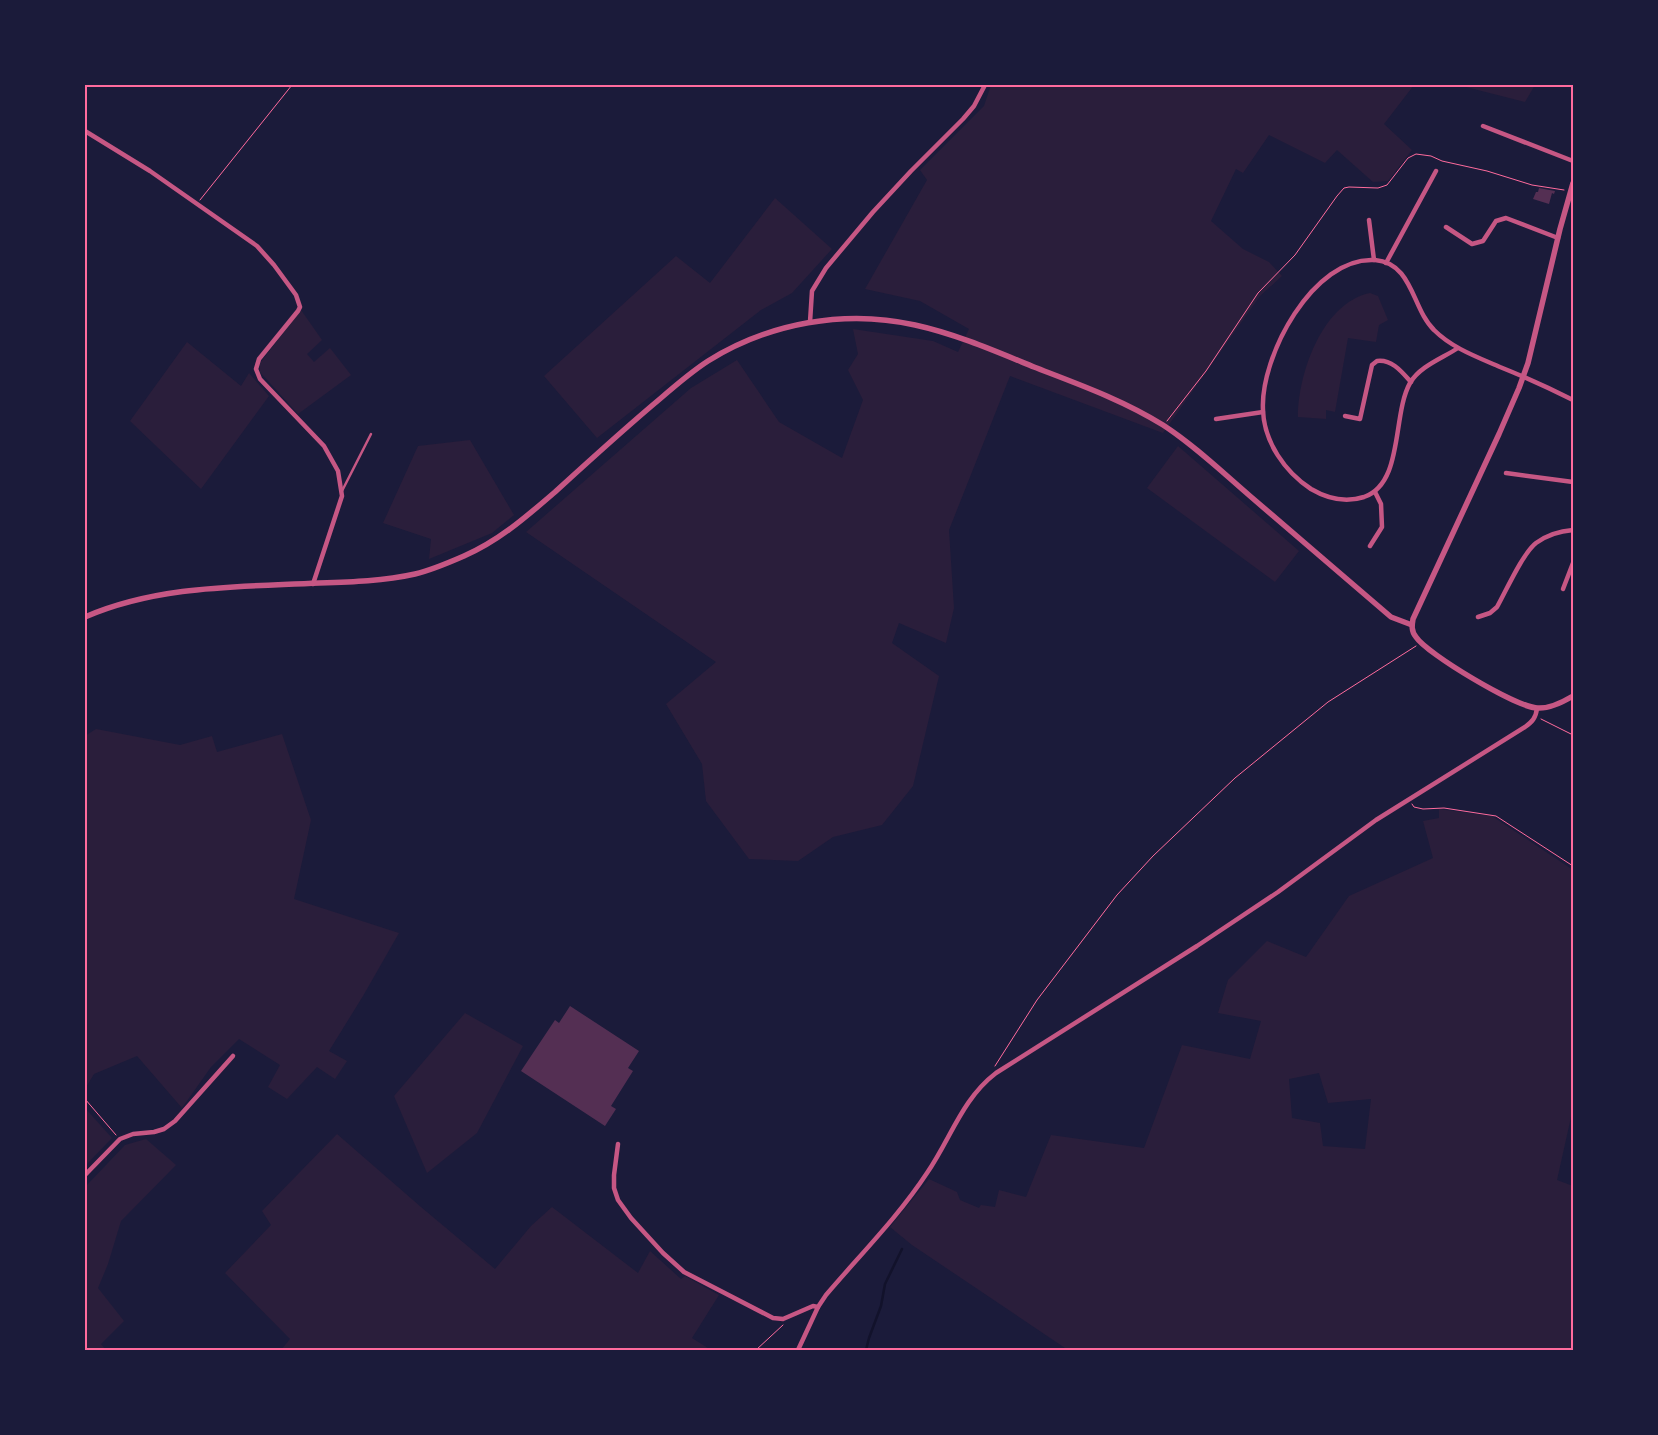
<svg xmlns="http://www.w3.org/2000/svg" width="1658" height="1435" viewBox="0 0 1658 1435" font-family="'Asap Condensed',sans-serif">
	<rect width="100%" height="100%" fill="#1b1b3a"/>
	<g fill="#2a1e3b" fill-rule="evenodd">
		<polygon points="991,85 1414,85 1384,124 1412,150 1388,181 1373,182 1337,150 1325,163 1269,135 1243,173 1236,169 1211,221 1243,249 1269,262 1282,276 1260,296 1163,433 1010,376 949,530 954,608 946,643 899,623 892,643 939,676 913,786 882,825 833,837 798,861 749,859 706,801 702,764 666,704 716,662 526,532 691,388 737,360 779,422 842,458 863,400 848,370 858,354 853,329 933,341 958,352 969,329 920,301 865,289 927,180 920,170 984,106"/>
		<polygon points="1464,85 1535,85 1525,102 1466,87"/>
		<polygon points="775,198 832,249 792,293 761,310 597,438 544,376 676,256 710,283"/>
		<path d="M1370,293l8,3 10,24 -9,5 -3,17 -28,-4 -13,74 -9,-2v9l-28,-2c0,-43 24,-114 72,-124z"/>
		<polygon points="301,310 322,340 307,354 314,362 330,348 351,375 298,414 260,372 260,363"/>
		<polygon points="187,342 241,386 249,373 269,396 201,489 130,421"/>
		<polygon points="470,440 514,515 492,533 429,559 431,539 383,523 418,446"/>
		<polygon points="1178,446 1299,551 1275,582 1147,488"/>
		<polygon points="96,729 180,745 212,736 217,752 282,734 311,820 294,899 399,933 363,996 329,1051 347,1061 335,1079 317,1067 287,1099 268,1087 280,1065 239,1039 211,1067 182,1108 137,1056 94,1074 85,1089 85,736"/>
		<path d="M1439,809l53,7 81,54v238l-16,72 16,6v164h-505l-156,-105 -22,-18 39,-48 28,13 3,8 19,8 2,-3 14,2 4,-17 27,7 25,-62 93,13 38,-103 68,14 11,-38 -43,-8 10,-33 39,-39 39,16 43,-61 84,-38 -10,-37 16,-3zM1319,1073l9,30 43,-4 -6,50 -42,-3 -3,-23 -28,-5 -3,-39z"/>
		<polygon points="465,1013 523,1046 477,1133 427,1173 394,1096"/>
		<polygon points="85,1108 112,1138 85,1166"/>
		<polygon points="337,1134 421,1207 495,1269 531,1226 552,1207 638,1273 650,1251 681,1279 685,1276 719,1295 692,1338 711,1350 281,1350 290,1339 225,1273 271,1225 262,1211"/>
		<polygon points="146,1139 176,1165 121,1221 108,1264 98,1288 124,1321 101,1344 106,1350 85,1350 85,1192 87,1185 125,1145"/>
	</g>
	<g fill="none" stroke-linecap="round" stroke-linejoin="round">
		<polyline stroke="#12122b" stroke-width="2.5" points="866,1350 869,1338 881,1306 885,1284 902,1249"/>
	</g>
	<g fill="#542f53">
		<polygon points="1539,188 1555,191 1554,194 1552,193 1549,204 1533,199 1536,192 1538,192"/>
		<polygon points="570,1006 639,1051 628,1068 633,1071 611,1106 616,1109 605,1126 521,1071 555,1020 559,1023"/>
	</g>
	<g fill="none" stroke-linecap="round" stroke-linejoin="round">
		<g stroke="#ff6b9d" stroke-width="1">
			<polyline points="200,200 292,85"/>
			<polyline points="1167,421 1206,371 1258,293 1295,255 1337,196 1344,188 1349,187 1378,188 1387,185 1408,158 1416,154 1431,156 1442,161 1487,171 1532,185 1564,190"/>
			<polyline points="1541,719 1573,735"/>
			<polyline points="1412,804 1414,807 1423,809 1444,808 1496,816 1573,866"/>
			<polyline points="995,1066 1037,1000 1117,895 1153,856 1235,778 1328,702 1416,646"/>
			<polyline points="85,1099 116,1135"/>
			<polyline points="756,1350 783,1325"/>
		</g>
		<polyline stroke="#c65784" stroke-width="2.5" points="342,491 371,434"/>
		<g stroke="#c65784" stroke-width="4.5">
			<polyline points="1483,126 1573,161"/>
			<polyline points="85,131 150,171 257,246 274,265 296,295 300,307 298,311 259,359 256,369 260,379 324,446 338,471 342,496 313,584"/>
			<polyline points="1369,220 1374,260"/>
			<polyline points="1446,227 1472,244 1483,241 1496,221 1506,218 1558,238"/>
			<polyline points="1386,263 1436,171"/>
			<polyline points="810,322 812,291 826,268 873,212 911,171 963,119 974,106 985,85"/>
			<path d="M1458,348c-15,10 -38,18 -48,35 -18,32 -6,100 -46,114 -19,6 -36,2 -53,-8 -26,-17 -47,-47 -48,-79 -3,-53 50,-154 112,-150 38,3 37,49 59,70 18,18 43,27 66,37 25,10 49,21 73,33"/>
			<path d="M1345,416l15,3 12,-54 5,-4c15,-2 25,11 34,21"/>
			<polyline points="1216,419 1263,412"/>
			<polyline points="1506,473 1573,482"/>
			<polyline points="1370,546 1382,527 1381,504 1375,492"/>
			<polyline points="1563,589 1573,563"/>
			<path d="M1478,617l12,-4 7,-6c9,-16 26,-54 39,-64 11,-8 24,-12 37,-13"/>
			<polyline points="618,1144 614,1175 614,1188 618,1200 631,1218 663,1253 684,1272 773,1318 783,1319 813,1306 818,1307"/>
			<polyline points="85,1175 120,1139 133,1134 154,1132 164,1129 175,1121 233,1056"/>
			<path d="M798,1350l20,-43 8,-12c34,-40 72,-78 101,-122 24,-35 35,-74 69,-100l201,-127 81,-54 98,-72 149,-93c7,-5 11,-9 12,-19"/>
		</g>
		<g stroke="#c65784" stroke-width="5.5">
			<path d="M1573,183l-13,46 -32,134 -9,25 -20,46 -86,185c-1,6 -2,12 3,18 11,17 100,70 121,71 12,1 26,-6 36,-12"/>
			<path d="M85,617c74,-32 155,-30 234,-34 33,-1 65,-2 96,-9 17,-4 33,-11 49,-18 35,-15 63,-40 91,-64 35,-32 70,-64 106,-94 15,-13 30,-26 47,-37 61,-38 137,-52 207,-36 41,9 80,26 119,42 44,17 89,33 129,58 31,20 59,47 87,71 47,40 94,81 141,121l21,8"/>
		</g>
	</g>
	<rect width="1658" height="1435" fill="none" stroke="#1b1b3a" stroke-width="172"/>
	<rect x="86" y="86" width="1486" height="1263" fill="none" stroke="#ff6b9d" stroke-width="2"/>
</svg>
